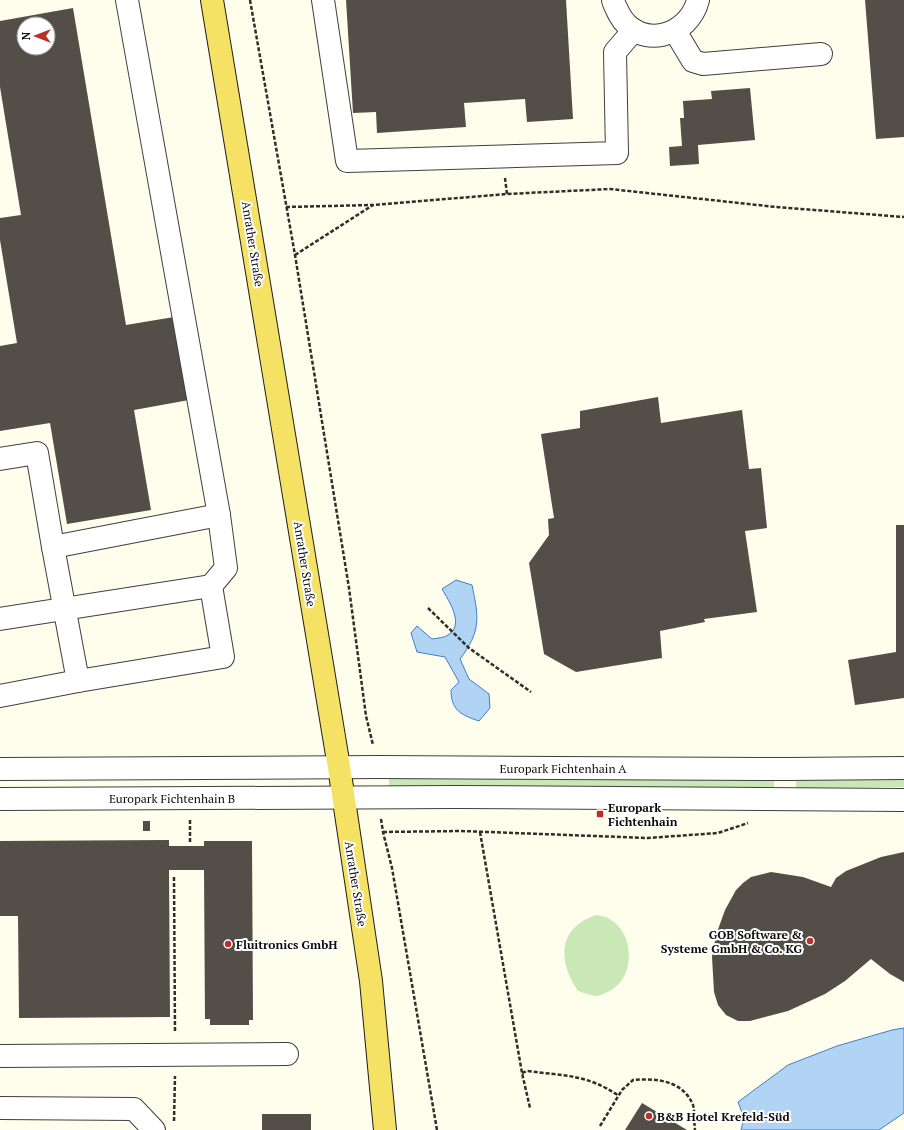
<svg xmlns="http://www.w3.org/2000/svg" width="904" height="1130" viewBox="0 0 904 1130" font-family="'PT Serif',serif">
	<rect width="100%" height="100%" fill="#fffdeb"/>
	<g fill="#cae7b6">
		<polygon points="389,778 774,778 774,787 389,789"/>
		<polygon points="904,778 904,787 796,788 796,779"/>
		<path d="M596,915c39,3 45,66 9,78 -3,1 -6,3 -9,3 -6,-1 -12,-3 -18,-5 -20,-30 -21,-63 18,-76z"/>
	</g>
	<g fill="#b1d4f4" stroke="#3a81ca">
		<path d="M456,580l16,5c7,33 9,46 -12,74l9,20 20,15 1,14 -11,13c-18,-6 -28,-11 -28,-31l8,-8 -14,-25 -28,-5 -6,-19 6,-7 15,13c5,-1 12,-1 16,-4 17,-10 1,-34 -6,-46z"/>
		<polygon points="904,1028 904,1113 879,1130 741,1130 744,1118 738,1102 788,1065 837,1046 892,1030"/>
	</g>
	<g fill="#544e48" fill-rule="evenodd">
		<polygon points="346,0 566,0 573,119 527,122 525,99 464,103 466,127 377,133 376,112 353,113"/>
		<polygon points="865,0 904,0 904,137 876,139"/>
		<path d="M73,8l53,317 48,-8 15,83 -55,10 17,100 -84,14 -17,-101 -50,8v-85l17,-3 -17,-103v-22l21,-3 -21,-128v-66zM24,24h24v24h-24z"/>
		<polygon points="750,88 755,140 698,145 699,164 670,166 669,147 682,146 680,118 684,118 683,101 712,99 711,91"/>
		<polygon points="658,397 661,423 742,410 749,469 761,468 767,528 745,531 757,612 704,619 705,622 660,631 662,658 576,672 544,654 529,563 549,535 548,519 554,518 541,434 580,428 580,411"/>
		<polygon points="896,525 904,525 904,698 855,705 848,660 896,652"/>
		<rect x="143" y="821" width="7" height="10"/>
		<polygon points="169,840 169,846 204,846 204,841 252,841 253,1020 249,1020 249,1025 210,1025 210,1019 205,1019 204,870 169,870 170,1017 19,1018 18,916 0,916 0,841"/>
		<polygon points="904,852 904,982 890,974 871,959 845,981 825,994 788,1011 750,1021 738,1021 726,1015 718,1005 714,992 712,957 716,935 725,910 736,890 743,883 751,877 771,872 803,877 831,887 836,878 846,871 881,857"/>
		<polygon points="642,1103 687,1130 625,1130"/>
		<rect x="262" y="1114" width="49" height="16"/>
	</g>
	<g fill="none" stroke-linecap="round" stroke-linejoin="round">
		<defs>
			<g id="minor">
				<polyline points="127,0 219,515"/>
				<polyline points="323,0 347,161 617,153 615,52 634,30"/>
				<path d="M613,0c1,5 4,9 6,14 20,37 70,23 79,-14"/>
				<polyline points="675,31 693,61 703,64 821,54"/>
				<polyline points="0,459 37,453 53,547 219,515 226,568 211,586 223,657 78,681 0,696"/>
				<polyline points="53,547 78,681"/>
				<polyline points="0,619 211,586"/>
				<polyline points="0,769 379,767 787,769 904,768"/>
				<polyline points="0,799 455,797 904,800"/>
				<polyline points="0,1056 287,1054"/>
				<polyline points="0,1108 134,1109 154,1130"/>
			</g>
			<polyline id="major" points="212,0 339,767 371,981 385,1130"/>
		</defs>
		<use href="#minor" stroke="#3f3f3f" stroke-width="24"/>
		<use href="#major" stroke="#1d1d1d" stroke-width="24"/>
		<g stroke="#2e2e2e" stroke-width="2.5" stroke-dasharray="4 2" stroke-linecap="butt">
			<polyline points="250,0 295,255 349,588 366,716 373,745"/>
			<polyline points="505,178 507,194"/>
			<polyline points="286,207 373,205 507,194 610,189 776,207 904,217"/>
			<polyline points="295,255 373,205"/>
			<polyline points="428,608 469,648 531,692"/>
			<polyline points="381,819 383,832 392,868 437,1130"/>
			<polyline points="190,820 190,842"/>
			<polyline points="383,832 461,831 648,838 718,833 748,823"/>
			<polyline points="480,832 522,1073 530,1108"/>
			<polyline points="174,877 175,1033"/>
			<path d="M522,1073l5,-2c37,5 60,3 92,25"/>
			<polyline points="174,1121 175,1076"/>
			<path d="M600,1126l22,-36 11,-10c22,-2 50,0 60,25 2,7 1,18 2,25"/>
		</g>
		<use href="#minor" stroke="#fff" stroke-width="22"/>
		<use href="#major" stroke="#f5e164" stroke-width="22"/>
	</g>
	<g fill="#b83028" stroke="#fff" stroke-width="1.5">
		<rect x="596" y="810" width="8" height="8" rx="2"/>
		<circle cx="810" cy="941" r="4"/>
		<circle cx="228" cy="944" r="4"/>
		<circle cx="649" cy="1116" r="4"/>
	</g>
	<g text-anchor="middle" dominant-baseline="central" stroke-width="4" stroke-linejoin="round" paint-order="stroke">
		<g font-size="12" fill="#0c0c0c" stroke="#fff">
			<text transform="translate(253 244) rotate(81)">Anrather Straße</text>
			<text transform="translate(305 564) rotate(81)">Anrather Straße</text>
			<text x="563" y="768">Europark Fichtenhain A</text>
			<text x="172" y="798">Europark Fichtenhain B</text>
			<text transform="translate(356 884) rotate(81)">Anrather Straße</text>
		</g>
		<g font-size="12" font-weight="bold" fill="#0c0c0c" stroke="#fff" text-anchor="start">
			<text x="608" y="807">Europark<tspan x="608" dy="14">Fichtenhain</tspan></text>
			<text x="802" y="934" text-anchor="end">GOB Software &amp;<tspan x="802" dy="14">Systeme GmbH &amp; Co. KG</tspan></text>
			<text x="236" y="944">Fluitronics GmbH</text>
			<text x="657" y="1116">B&amp;B Hotel Krefeld-Süd</text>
		</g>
	</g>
	<g transform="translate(36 36) rotate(270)"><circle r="19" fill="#ffffff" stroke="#9e9e9e"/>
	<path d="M0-3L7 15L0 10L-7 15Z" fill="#b83028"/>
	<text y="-6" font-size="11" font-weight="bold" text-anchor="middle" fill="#0c0c0c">N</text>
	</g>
</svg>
